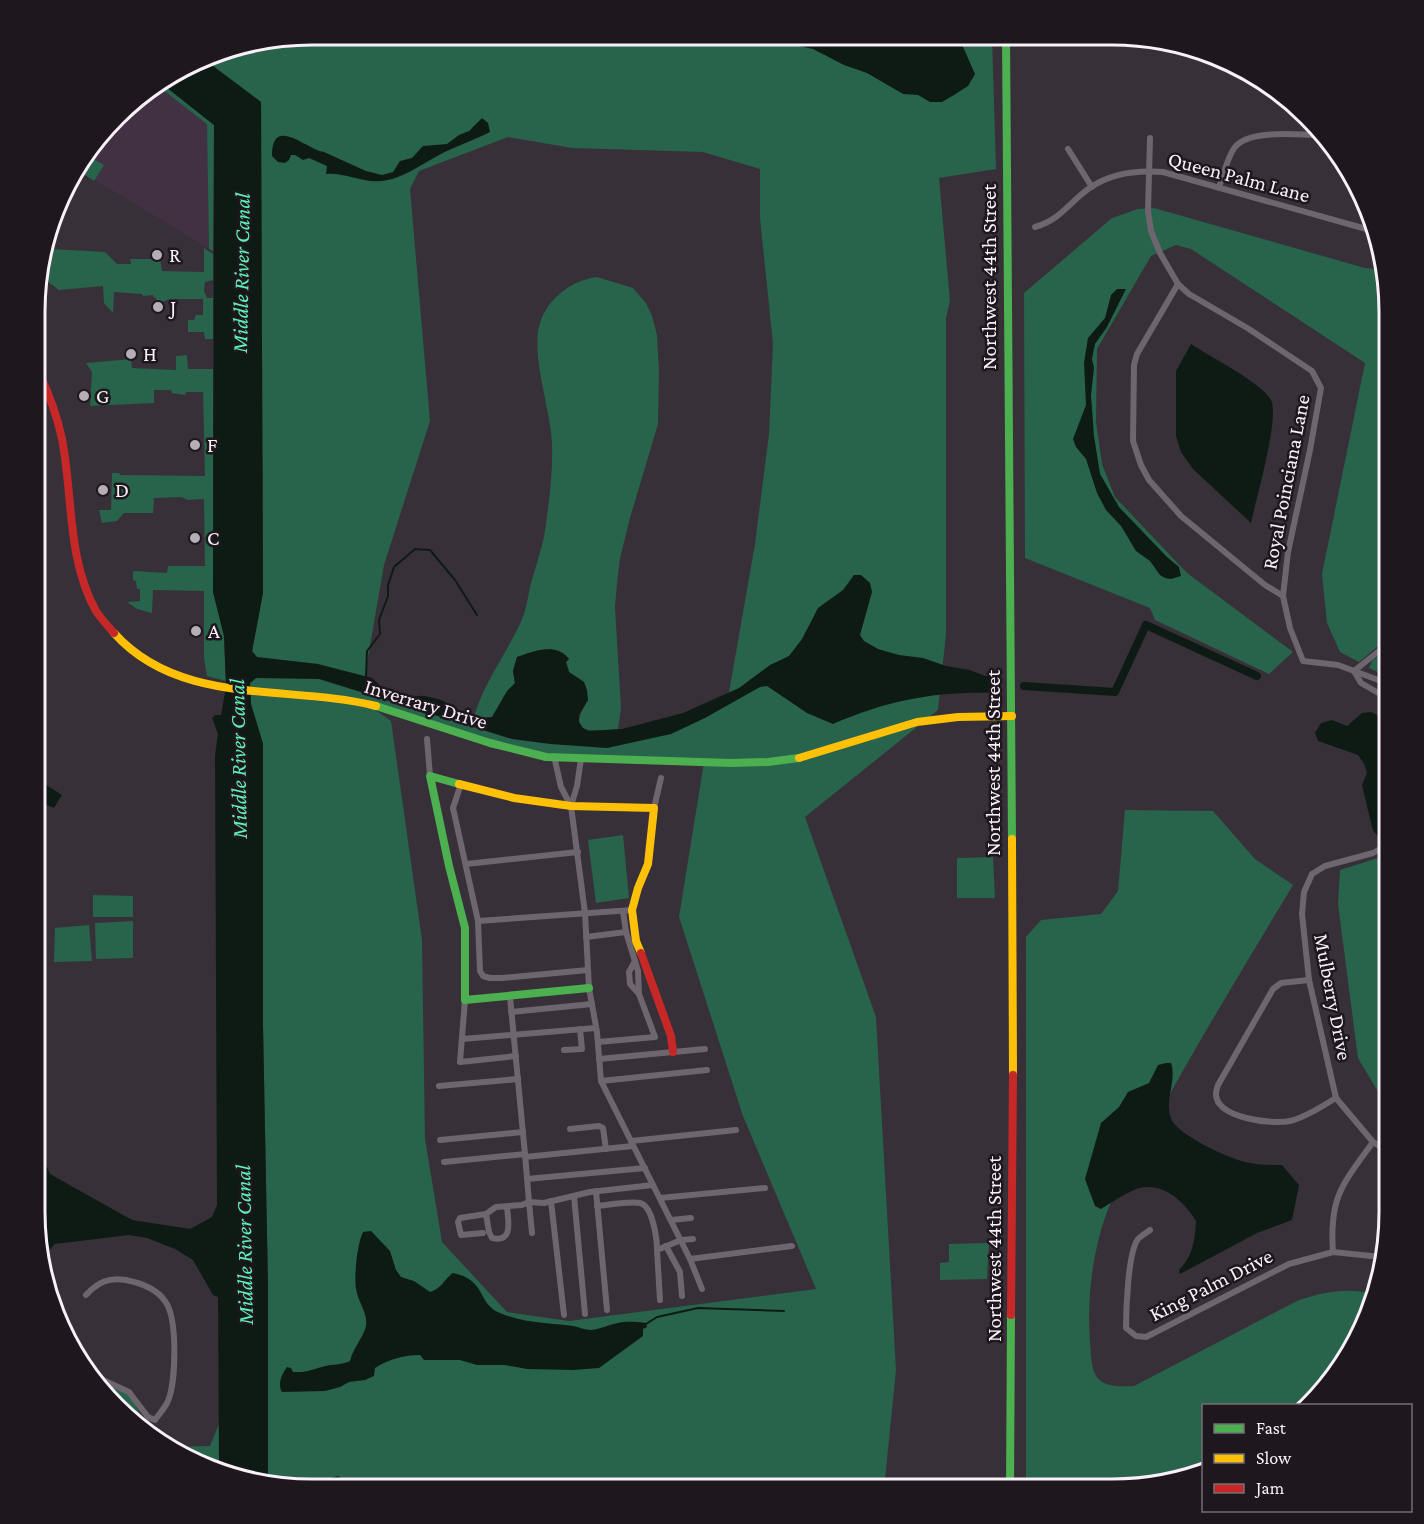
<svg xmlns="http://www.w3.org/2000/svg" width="1424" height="1524" viewBox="0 0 1424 1524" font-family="'Crimson Pro',serif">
	<rect width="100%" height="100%" fill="#373038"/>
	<polygon fill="#423043" points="162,84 214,125 213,251 75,168 129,103"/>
	<g fill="#28634b" fill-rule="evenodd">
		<path d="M312,35l680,1 4,133 -57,9 11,123 -4,17v316l-8,76 -133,107 71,200 20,353 -12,119h-590l-26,-8v-195l-5,-260v-282l-12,-40 -1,-21 6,-5 -4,-26 11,-59 -2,-491 -56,-42 17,-11zM508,137l64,11 131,4 57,17v49l13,126 -4,90 -14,110 -27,154 -57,30 -113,13 -131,-32 -64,-23 21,-121 46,-144 -20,-232 9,-18zM367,704l168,51 169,7 -25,155 64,199 73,173 -247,32 -62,-9 -65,-70 -17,-103 -3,-199 -31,-219z"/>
		<polygon points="164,83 214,125 213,251 209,249 207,124 158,86"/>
		<polygon points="87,155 104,165 94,181 75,168"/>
		<polygon points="1154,208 1365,268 1384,270 1389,294 1389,637 1359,662 1340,652 1327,623 1322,574 1365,363 1191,249 1176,245 1151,256 1097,349 1096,422 1102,464 1115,497 1187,573 1293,652 1269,674 1155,620 1150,608 1025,558 1024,293 1112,218 1138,209"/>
		<polygon points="51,228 52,249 105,252 117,264 131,264 130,259 160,259 162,271 204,272 204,248 213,254 213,280 205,282 204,291 207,298 213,298 213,339 205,339 204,332 188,332 188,320 194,320 196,315 203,315 203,299 170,299 157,304 156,298 153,297 153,295 143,296 142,294 114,292 113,313 104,303 103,286 59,290 40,276 40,258"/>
		<path d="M597,277l36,11 13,15 6,13 5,19 2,35 -1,54 -28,94 -10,40 -3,25 -2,24 6,101 -3,21c-27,2 -53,7 -30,-29l-4,-18 -15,-10 -3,-10 3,-3c-13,-17 -35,-8 -52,-2l-4,14 2,12c-11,10 -14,23 -23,34h-18c10,-36 34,-65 48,-98 5,-11 6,-24 9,-36 5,-17 11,-35 14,-52 4,-29 8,-58 7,-87 -1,-35 -22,-89 -12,-121 8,-25 32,-43 57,-46z"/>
		<polygon points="187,355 188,369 213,369 213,592 224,636 226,681 207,676 204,658 204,591 153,590 152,613 137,609 127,602 140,601 140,589 137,589 136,581 133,580 133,571 167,573 168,566 205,566 204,499 188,500 181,497 154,498 153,513 124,513 117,521 102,523 99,510 111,510 112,473 119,473 120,475 205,476 203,392 186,392 185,395 172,393 171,390 154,390 154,403 90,406 92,372 86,363 131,359 132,368 176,370 176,356"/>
		<polygon points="1389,647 1389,677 1369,668 1372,661"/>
		<path d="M1125,810l88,1 42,48 38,26c-49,82 -99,163 -144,247 -12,24 -33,56 -42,80 -15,41 -20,86 -17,130 2,37 5,46 44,44l165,-86c26,-8 43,-12 71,-7l-17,58 -52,54 -97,1 -1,68 -73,15h-104v-552l15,-17 60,-6 17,-23z"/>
		<polygon points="623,835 629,898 596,903 588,840"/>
		<polygon points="1389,851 1389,1104 1380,1095 1358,1058 1338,904 1340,870 1378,858"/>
		<polygon points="993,857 995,898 957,898 957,858"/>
		<polygon points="93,895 133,896 133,917 93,917"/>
		<polygon points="133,921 133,958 96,959 95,923"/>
		<polygon points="89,925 92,961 54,962 55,928"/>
		<polygon points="989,1243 987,1279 940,1280 940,1263 949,1262 949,1244"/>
		<polygon points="90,1374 129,1392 143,1420 143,1424"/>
		<polygon points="219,1424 219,1466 173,1453 167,1447 210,1446"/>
	</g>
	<g fill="#0e1b15">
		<polygon points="753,36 955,36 960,40 975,74 968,86 954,95 942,102 930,102 918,95 903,94 867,73 844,65 813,49"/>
		<path d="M205,60l56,42 2,491 -11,58 5,6 61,7 54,14 15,14 22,7c10,-7 24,-1 35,2l7,11 34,6 7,-1 15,-26 8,-8 -2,-12 4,-14c17,-6 39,-15 52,2l-3,3 3,10 15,10 3,8 1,10 -9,15v7l4,6 6,3 33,-2 61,-16 56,-25 31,-23 19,-9 13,-17 16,-31 25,-18 11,-15h7l9,8 2,9 -12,43 4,6 14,8 21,6 24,3 23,8 24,4 15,6 11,1v16c-60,-2 -108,7 -163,31l-26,-11 -40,-27 -7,1 -55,31 -34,16 -64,14 -57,-4 -38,-5 -193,-60 -63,-1 -6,5 1,21 12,40v282l5,260v195l-49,-15 -1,-169 -5,-2 -20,-35 -18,-11 -28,-11 -18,-3 -74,9 -14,15 -6,-29v-74l12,11 3,7 82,46 58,9 22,-12 5,-12 -2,-450 3,-21 -6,-16 3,-3h6l5,-28 -2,-51 -11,-44 1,-467 -52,-41z"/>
		<path d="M482,118l6,5 2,9c-16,8 -34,14 -51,23 -19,10 -36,24 -58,26 -19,2 -37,-9 -55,-7l1,-8 -18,-8 -6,2 -8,-5h-4l-2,5 -4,3 -7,-1 -6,-6c0,-42 35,-6 52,-4l42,19 16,4 11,-3 7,-11 12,-3 11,-12 24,-2 12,-9 10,-4z"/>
		<polygon points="1117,289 1126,289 1107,327 1095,344 1092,359 1094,368 1091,395 1094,436 1100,474 1119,507 1167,557 1179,567 1181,576 1171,579 1165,578 1160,575 1150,561 1136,551 1121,526 1106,510 1097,493 1086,459 1076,447 1073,439 1086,405 1084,363 1088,338 1105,318 1111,295"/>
		<path d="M1191,344c18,12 71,39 80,56 9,16 -15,100 -20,123l-58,-54 -12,-17 -5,-16v-65z"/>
		<polygon points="1371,712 1389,721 1389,835 1379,837 1374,832 1372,827 1362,785 1367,773 1364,764 1358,755 1318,741 1315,733 1321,723 1332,720 1347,726 1362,713"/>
		<polygon points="40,781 62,795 54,808 47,805 43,812 37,808 41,798 37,795 37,787"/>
		<path d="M1166,1063h5c5,14 -3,31 -2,46 0,3 2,11 4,13 10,15 55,36 72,40 12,3 24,3 37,3l17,20 -7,35 -35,13 -77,41 -1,-4c14,-14 16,-30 17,-49 -12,-20 -36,-42 -62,-31 -11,5 -22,12 -33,19l-6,-3 -10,-27 16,-56 18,-16 9,-15 21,-9 9,-18z"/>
		<path d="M371,1231l19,20 6,19 5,7 13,4 16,11c13,-4 13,-12 23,-19 34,7 24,31 47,40 23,10 49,10 73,13 6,1 12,4 18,4 10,-1 17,-5 27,-7 9,-2 19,-1 28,0l1,4 -4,2v7l-44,32 -26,2 -46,-1 -22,-4h-28l-17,-5h-36l-4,-5c-16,0 -31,4 -45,13l-1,8 -9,4 -16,2 -9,5 -15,4 -43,1c-5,-8 0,-18 5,-25l4,1 2,4c18,1 23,-5 38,-7 8,-1 13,-1 19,-4 3,-13 13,-23 16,-35 2,-13 -8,-24 -10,-37 -2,-13 1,-45 7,-57z"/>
		<polygon points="338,1476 344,1480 346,1489 322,1489 324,1480"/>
	</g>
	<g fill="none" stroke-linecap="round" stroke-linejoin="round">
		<g stroke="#0e1b15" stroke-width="2">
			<polyline points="366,678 367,651 380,634 379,620 388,596 388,585 394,567 415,549 430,550 455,580 477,615"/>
			<polyline points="646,1324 657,1317 698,1308 784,1311"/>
		</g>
		<polyline stroke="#0e1b15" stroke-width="8" points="1024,686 1115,692 1146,625 1257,676"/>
		<g stroke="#6e656e" stroke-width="6">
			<polyline points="1150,138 1148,211 1151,231 1160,253 1178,284 1189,294 1249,329 1312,371 1321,388 1310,450 1288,552 1283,596 1290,628 1303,661 1338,665 1389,684"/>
			<polyline points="1068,149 1092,187"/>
			<path d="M1219,187c5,-12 8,-30 16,-40 15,-18 61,-12 83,-12"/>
			<path d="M1035,227c26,-7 35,-26 56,-40 21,-14 48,-17 72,-15l214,60"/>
			<polyline points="1178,284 1137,354 1134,365 1133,441 1141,465 1149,480 1181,516 1265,585 1283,596"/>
			<polyline points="1354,671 1361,683 1389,699"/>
			<polyline points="1354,671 1389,643"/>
			<polyline points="427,739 430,776"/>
			<polyline points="554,756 561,787 571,806 585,913 589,988 597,1032 601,1081 690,1259 702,1289"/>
			<polyline points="461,784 453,808 478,921 480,971 483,976 490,978 502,978 588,970"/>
			<polyline points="571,806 577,786 581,759"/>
			<polyline points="654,808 661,778"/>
			<polyline points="1389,844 1373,853 1325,866 1312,874 1304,892 1302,914 1309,980 1336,1098 1373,1142 1389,1152"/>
			<polyline points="466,864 578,852"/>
			<polyline points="478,921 632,910"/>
			<polyline points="586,937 626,932 623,911"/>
			<polyline points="635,961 629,972 630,984 639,994"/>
			<path d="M1309,980l-28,3 -8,6 -55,96c-1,3 -2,6 -2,9 0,24 56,31 74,27 17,-4 32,-15 46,-23"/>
			<polyline points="510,997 525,1154"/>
			<polyline points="465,1000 460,1062 516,1056"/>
			<polyline points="511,1012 592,1004"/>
			<polyline points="462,1039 596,1028"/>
			<polyline points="598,1042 655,1037 639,994 638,971 626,932"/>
			<polyline points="564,1050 582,1049 580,1029"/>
			<polyline points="599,1059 705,1049"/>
			<polyline points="601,1081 707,1070"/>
			<polyline points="439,1086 518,1079"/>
			<polyline points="570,1129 599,1126 603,1128 606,1149"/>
			<polyline points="440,1140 523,1132"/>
			<polyline points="631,1141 736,1130"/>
			<polyline points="525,1157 633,1146"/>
			<polyline points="444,1162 525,1154 529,1202 544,1203 590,1192 653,1185"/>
			<polyline points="527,1179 645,1168"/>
			<polyline points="596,1191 607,1310"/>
			<polyline points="574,1196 585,1314"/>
			<polyline points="660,1198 765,1188"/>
			<polyline points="551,1201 564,1315"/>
			<path d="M597,1206c11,-1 33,-5 43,-3 13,3 17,37 17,47"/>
			<path d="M486,1214l3,18 3,6c22,5 16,-18 15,-31"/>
			<polyline points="671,1220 691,1218"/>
			<path d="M1150,1230c-4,3 -9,6 -12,9 -10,13 -12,71 -12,89l10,8 10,1 143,-73 44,-12 48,5"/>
			<polyline points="483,1233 461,1235 458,1222 460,1218 486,1214 496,1207 522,1205 529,1202 532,1233"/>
			<polyline points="666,1246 680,1272 682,1296"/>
			<path d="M1333,1252c-4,-56 10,-68 40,-110"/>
			<polyline points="690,1259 792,1246"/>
			<path d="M86,1295c12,-13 23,-18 40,-15 15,3 30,8 39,21 13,17 11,81 3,100 -3,7 -9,13 -13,19l-7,-3 -19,-25 -39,-18"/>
			<polyline points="660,1300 657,1250 681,1240 693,1239"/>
		</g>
		<g stroke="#4caf50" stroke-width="8">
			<polyline points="1006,36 1012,839"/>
			<polyline points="376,706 490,743 546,757 731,763 768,762 799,758"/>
			<polyline points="459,784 430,776 449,866 465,928 465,1000 589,988"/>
			<polyline points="1010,1489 1011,1315"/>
		</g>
		<g stroke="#ffc107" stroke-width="8">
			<path d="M114,633c66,74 174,51 262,73"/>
			<polyline points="799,758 917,722 958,717 1012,716"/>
			<polyline points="459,784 514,798 571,806 654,808 648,864 638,888 632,910 636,941 641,953"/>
			<polyline points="1012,839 1013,1075"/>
		</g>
		<g stroke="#c62828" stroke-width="8">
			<path d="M39,373c10,21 18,42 23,66 11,56 5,121 34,172 5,8 12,15 18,22"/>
			<polyline points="641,953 671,1036 673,1052"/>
			<polyline points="1011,1315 1013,1075"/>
		</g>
	</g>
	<g fill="#b6adb6" stroke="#1e171e" stroke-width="2">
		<circle cx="157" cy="255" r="6"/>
		<circle cx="158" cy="307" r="6"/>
		<circle cx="131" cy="354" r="6"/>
		<circle cx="84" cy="396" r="6"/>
		<circle cx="195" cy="445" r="6"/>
		<circle cx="103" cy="490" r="6"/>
		<circle cx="195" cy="538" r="6"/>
		<circle cx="196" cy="631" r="6"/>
	</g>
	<g text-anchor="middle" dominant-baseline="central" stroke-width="5" stroke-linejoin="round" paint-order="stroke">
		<g font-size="21" fill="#faf0fa" stroke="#1e171e">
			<text transform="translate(1239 177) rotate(15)">Queen Palm Lane</text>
			<text transform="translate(989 277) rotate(-90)">Northwest 44th Street</text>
			<text transform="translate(1286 482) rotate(-79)">Royal Poinciana Lane</text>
			<text transform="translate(426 704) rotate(17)">Inverrary Drive</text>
			<text transform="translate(993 763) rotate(-90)">Northwest 44th Street</text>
			<text transform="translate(1333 997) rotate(79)">Mulberry Drive</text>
			<text transform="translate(994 1249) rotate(-90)">Northwest 44th Street</text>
			<text transform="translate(1211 1285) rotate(-27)">King Palm Drive</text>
		</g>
		<g font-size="21" fill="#faf0fa" stroke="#1e171e" text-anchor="start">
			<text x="169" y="255">R</text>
			<text x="170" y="307">J</text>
			<text x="143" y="354">H</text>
			<text x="96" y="396">G</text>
			<text x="207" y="445">F</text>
			<text x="115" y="490">D</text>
			<text x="207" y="538">C</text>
			<text x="208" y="631">A</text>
		</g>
		<g font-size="22" font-style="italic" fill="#5df3b6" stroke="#1e171e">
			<text transform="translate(241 273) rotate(-89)">Middle River Canal</text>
			<text transform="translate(238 759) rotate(-91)">Middle River Canal</text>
			<text transform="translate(244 1245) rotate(-91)">Middle River Canal</text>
		</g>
	</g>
	<path d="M0 0H1424V1524H0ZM312 45H1112A267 267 0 0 1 1379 312V1212A267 267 0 0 1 1112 1479H312A267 267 0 0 1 45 1212V312A267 267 0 0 1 312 45Z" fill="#1e171e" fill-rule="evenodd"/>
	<path fill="none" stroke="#faf0fa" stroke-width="3" d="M312 45H1112A267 267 0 0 1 1379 312V1212A267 267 0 0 1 1112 1479H312A267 267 0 0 1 45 1212V312A267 267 0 0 1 312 45Z"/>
	<rect x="1202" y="1404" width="210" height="108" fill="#1e171e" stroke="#766e76" stroke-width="1.5"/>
	<rect x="1214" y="1424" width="30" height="9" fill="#4caf50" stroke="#766e76" stroke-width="1.5"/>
	<text x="1256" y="1434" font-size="18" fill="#faf0fa">Fast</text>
	<rect x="1214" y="1454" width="30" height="9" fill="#ffc107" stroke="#766e76" stroke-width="1.5"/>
	<text x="1256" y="1464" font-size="18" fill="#faf0fa">Slow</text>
	<rect x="1214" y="1484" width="30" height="9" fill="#c62828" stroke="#766e76" stroke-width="1.5"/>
	<text x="1256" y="1494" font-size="18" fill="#faf0fa">Jam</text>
</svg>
